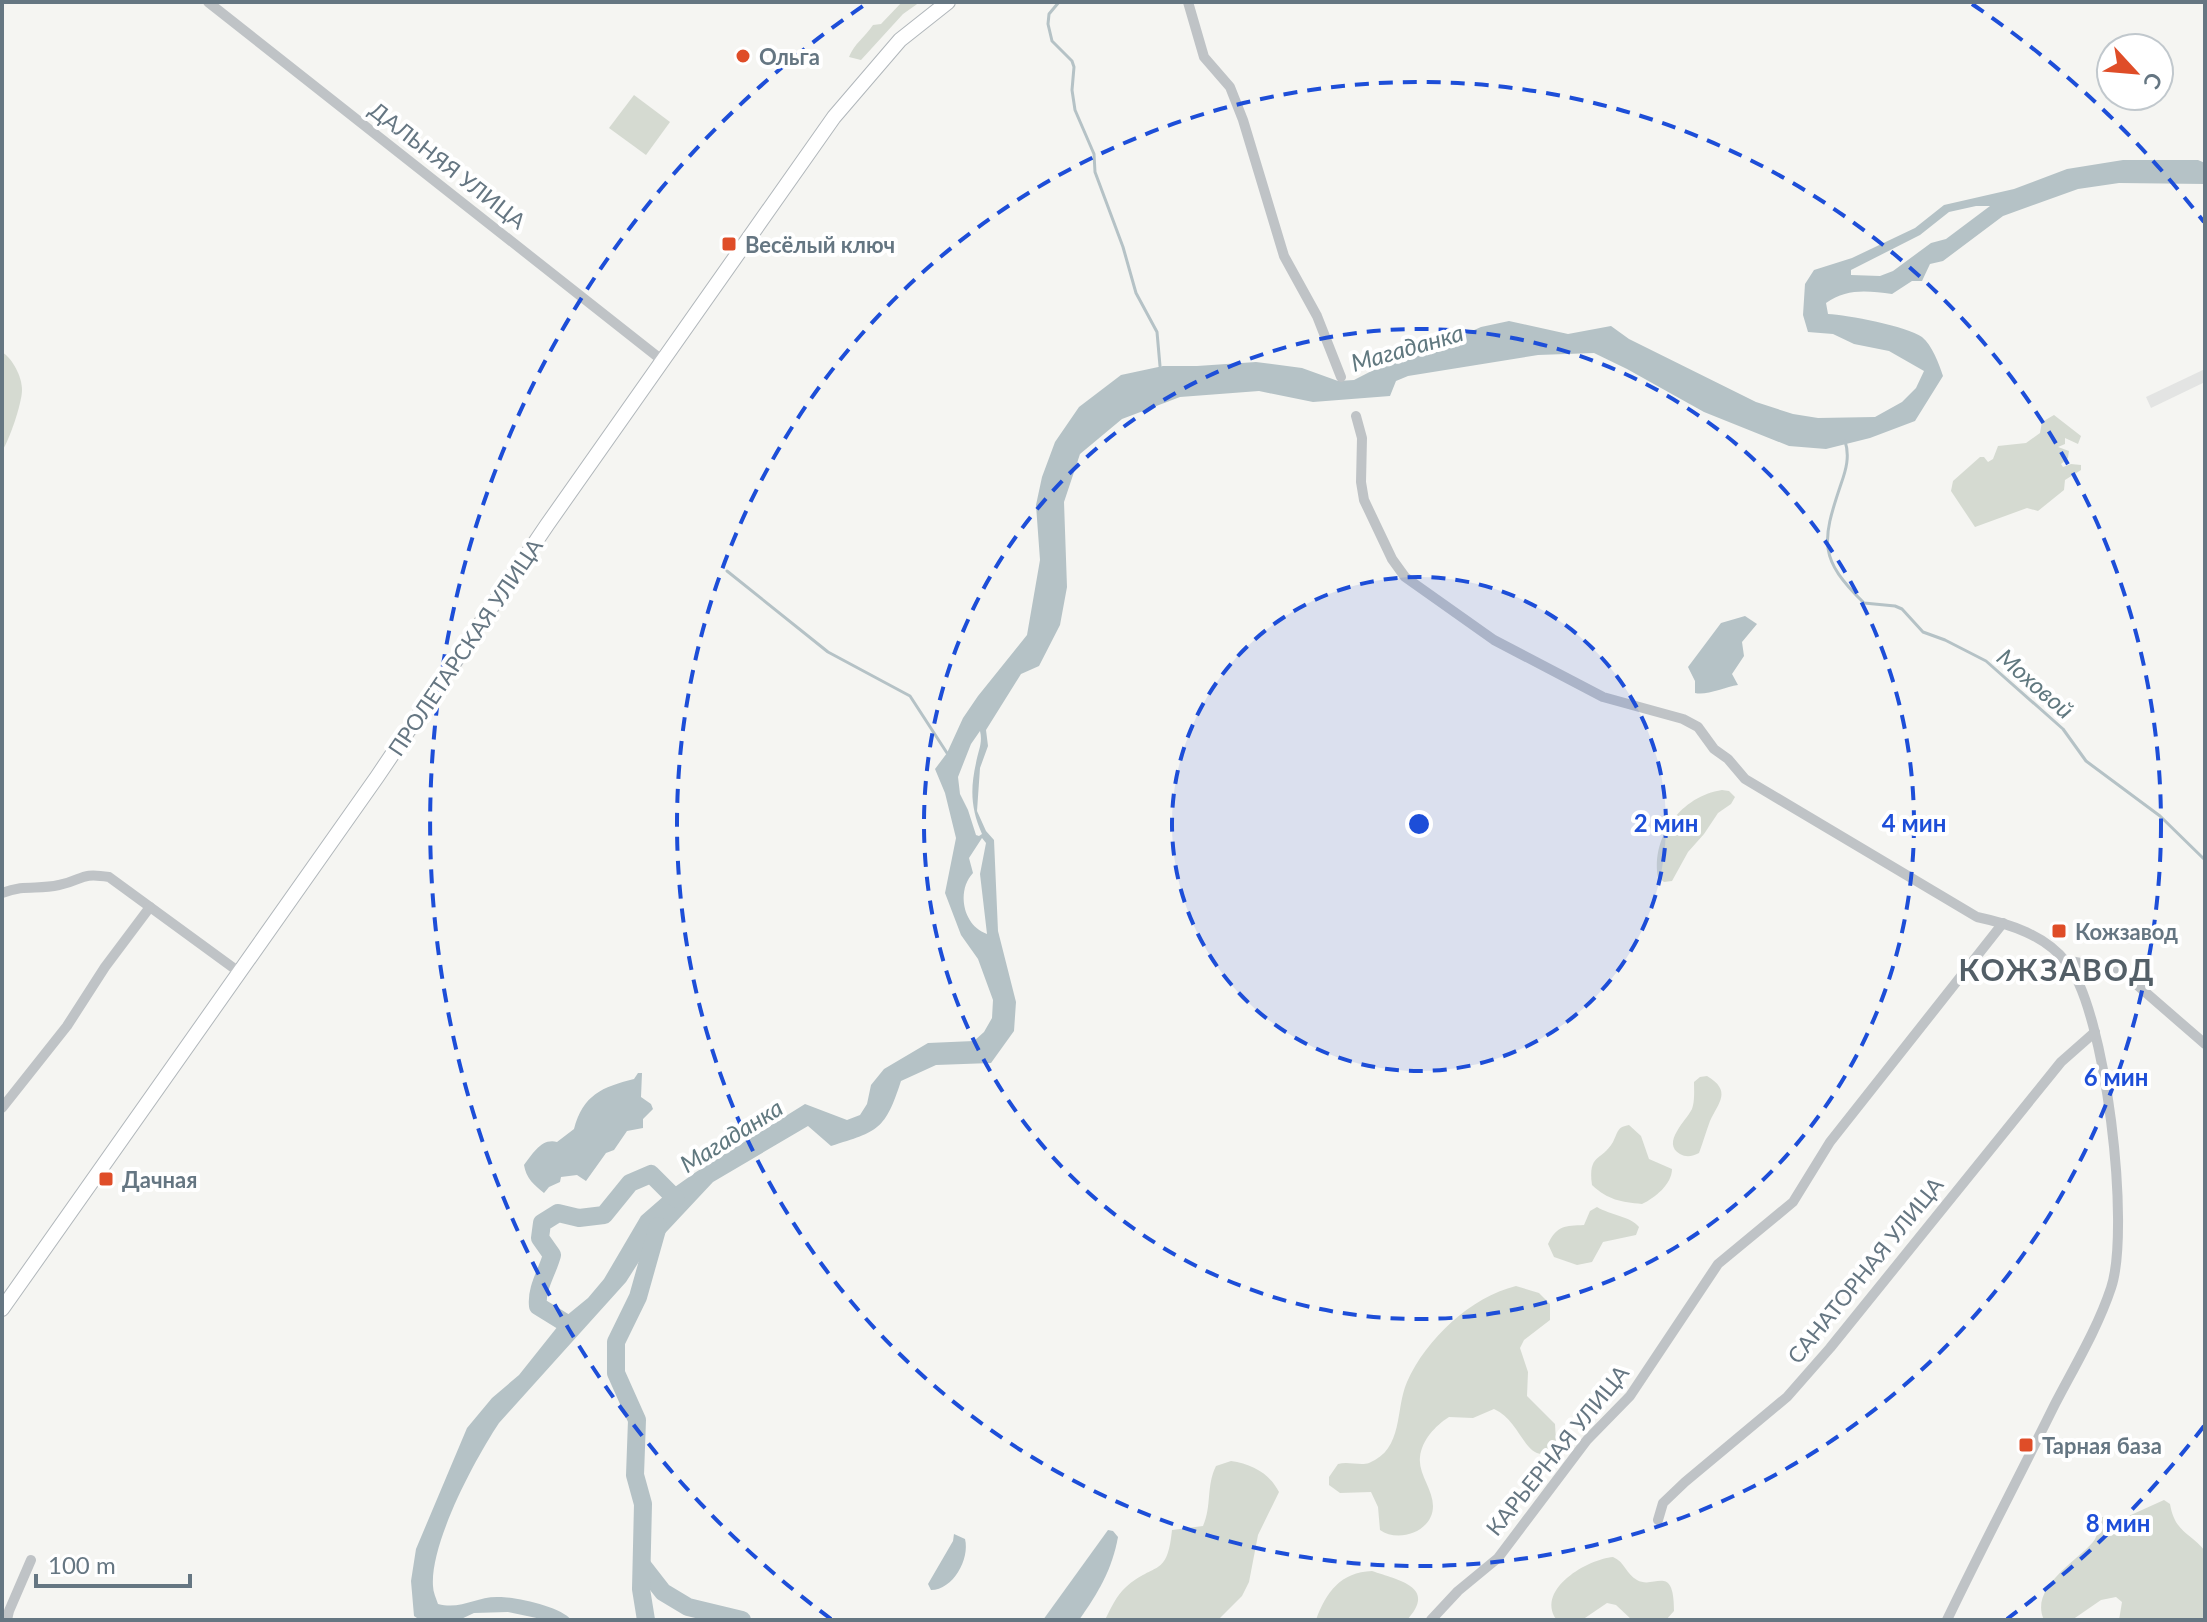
<svg xmlns="http://www.w3.org/2000/svg" width="2207" height="1622" viewBox="0 0 2207 1622" font-family="Lato,sans-serif">
	<rect width="100%" height="100%" fill="#f5f5f2"/>
	<polygon fill="#e3e4e3" points="2205,369 2205,382 2151,408 2146,397"/>
	<g fill="#d5dad1">
		<path d="M902,2h18l-17,12 -42,46 -12,-3c5,-13 16,-20 24,-32l8,-1z"/>
		<polygon points="634,95 670,122 646,155 609,128"/>
		<path d="M2,352c11,7 20,25 20,38 0,13 -13,51 -20,61z"/>
		<polygon points="2054,415 2081,436 2078,444 2065,438 2065,444 2058,447 2069,451 2068,458 2061,464 2063,467 2071,464 2081,465 2081,470 2065,480 2064,490 2038,511 2027,508 1975,527 1951,491 1953,481 1980,457 1984,457 1988,462 1993,459 1998,446 2026,443 2040,433 2042,422"/>
		<path d="M1722,790l7,1 6,6 -4,7 -13,9 -14,21 -16,18 -16,29 -8,1 -6,-5c-7,-41 24,-81 64,-87z"/>
		<path d="M1707,1076c25,15 12,26 3,45 -4,11 -7,21 -11,32 -6,3 -12,5 -19,1 -19,-11 6,-33 12,-45 3,-8 2,-19 2,-27l6,-5z"/>
		<path d="M1629,1125l12,11 8,23 23,10c0,15 -17,29 -30,35 -21,-2 -34,-4 -50,-19 -4,-32 9,-23 21,-43 5,-10 4,-15 16,-17z"/>
		<path d="M1597,1207c13,8 33,9 42,20l-3,8 -33,7 -11,20 -15,3 -23,-8 -6,-13c9,-19 17,-18 36,-19l6,-14z"/>
		<path d="M1516,1286l23,7 11,11v16l-26,20 -4,8 8,24 -1,24 28,28 1,17 -13,13c-19,1 -24,-34 -49,-45l-21,9 -24,-1c-14,9 -27,23 -29,40 -2,17 13,32 13,49 0,26 -35,37 -53,24l-2,-23 -7,-15 -31,1 -11,-8v-8l9,-13c10,-3 22,2 31,-1 35,-14 26,-54 38,-81 19,-43 64,-85 109,-96z"/>
		<path d="M1231,1461c21,3 38,12 48,31l-21,43 -9,47 -7,14 -24,24h-113c6,-12 11,-24 21,-33 30,-26 41,-9 46,-57l31,-4c9,-20 3,-40 13,-60z"/>
		<path d="M2164,1500l6,4c5,29 20,28 35,47v69h-86l3,-18 -6,-5 -15,3 -29,20h-28c-15,-32 32,-58 49,-78 6,-7 4,-16 6,-24l8,-2 15,3z"/>
		<path d="M1613,1557c12,5 13,17 24,23 17,10 37,-18 37,31l-8,9h-34l-16,-15 -9,-2 -25,17 -26,-1c-20,-30 32,-60 57,-62z"/>
		<path d="M1372,1571c26,9 66,16 35,49h-91c10,-28 25,-48 56,-49z"/>
	</g>
	<g fill="#b5c2c6" fill-rule="evenodd">
		<path d="M2123,160h75l7,3v21l-86,-1 -41,6 -75,27 -60,45 -13,3 -8,17h-10l-20,13c-24,-3 -45,-6 -66,9l2,11c19,1 79,12 94,23 10,8 17,27 21,39l-28,45 -45,17 -44,11 -37,-3 -85,-34 -77,-43 -33,-16 -56,2 -130,21 -12,5 -6,15 -77,6 -54,-11 -79,6 -58,22 -42,35 -16,48 3,85 -7,38 -21,41 -18,8 -35,56 2,16 -8,22 -3,43 9,20 8,9 4,91 18,71 -2,29 -23,32 -55,2 -35,16c-16,49 -22,50 -70,65l-23,-20 -95,56 -73,78 -14,22 -127,141c-24,36 -69,120 -66,163 0,6 3,12 5,18 24,6 39,-8 61,-7 17,0 63,10 72,23h-25l-38,-8 -34,1 -15,7h-39l-6,-4 -3,-35 5,-32 51,-121 25,-30 27,-23 47,-59 22,-18 16,-19 37,-63 31,-27 24,-17 109,-68 42,16 13,-5 7,-11 4,-19 13,-16 44,-26 46,-2 10,-9 8,-14 1,-18 -15,-41 -17,-24 -16,-42 11,-55 -11,-45 -10,-24 12,-16 16,-35 15,-22 49,-61 13,-75 -4,-55 6,-28 13,-35 24,-35 42,-32 42,-9h34l59,-4 46,6 36,13 16,-1 41,-21 30,-7 56,-25 28,-6 59,13 43,-8 18,13 127,63 37,12 25,4 57,-1 27,-15 14,-14 8,-17 -35,-20 -35,-7 -21,-10 -25,-2 -5,-17 2,-31 9,-14 38,-12 63,-30 29,-23 70,-16 53,-20zM1976,206h14l-44,33 -15,4 -38,28 -13,5 -29,-1v-5l69,-35 29,-23zM980,731c3,12 -2,20 -4,32 -6,27 -5,46 6,71l-3,2 -3,-1 -8,-25 -8,-16 -2,-17 13,-33zM982,838l4,5 -6,31 7,60c-24,-8 -31,-43 -14,-61l-4,-15z"/>
		<path d="M1745,616l12,8 -15,18 2,14 -12,18 6,11c-13,2 -32,11 -43,8v-12l-7,-14 33,-44z"/>
		<path d="M638,1073h4l-1,24 10,7 2,5 -10,10v9l-16,3 -13,19 -8,3 -20,28 -9,-6 -16,2 -1,5 -11,5 -5,6c-10,-8 -18,-15 -20,-28 9,-11 17,-27 33,-23l17,-13c9,-34 28,-42 60,-50z"/>
		<path d="M1108,1530l5,1 5,6c-6,33 -20,56 -39,83h-36z"/>
		<path d="M954,1534l11,5c5,20 -12,51 -34,51l-3,-6 25,-43z"/>
	</g>
	<g fill="none" stroke-linecap="round" stroke-linejoin="round">
		<g stroke="#b5c2c6" stroke-width="3">
			<polyline points="1059,2 1049,14 1048,24 1052,41 1072,61 1074,67 1072,90 1075,110 1094,154 1095,172 1123,247 1136,293 1157,332 1160,366"/>
			<path d="M1845,441c5,15 1,29 -4,43 -20,59 -22,75 23,119l31,3 7,3 21,23 22,8 41,21 77,68 23,32 74,55 45,44"/>
			<polyline points="727,571 828,652 910,696 947,753"/>
		</g>
		<g stroke="#b5c2c6" stroke-width="18">
			<path d="M572,1327l-34,-21c-2,-18 9,-33 14,-51l-12,-17 2,-15 16,-10 21,5 25,-3 26,-32 21,-9 25,25"/>
			<polyline points="642,1565 663,1592 688,1607 742,1620"/>
			<polyline points="646,1620 641,1589 643,1504 635,1475 637,1420 616,1373 616,1342 638,1297 658,1226"/>
		</g>
		<defs>
			<polyline id="secondary" points="2,1309 377,777 547,525 834,117 900,40 948,2"/>
		</defs>
		<use href="#secondary" stroke="#b1b7bb" stroke-width="16"/>
		<g stroke="#bfc3c6" stroke-width="10">
			<polyline points="208,2 663,361"/>
			<polyline points="1188,2 1204,57 1230,87 1243,120 1284,256 1317,316 1341,377"/>
			<path d="M1356,416l6,22 -1,44 3,18 28,59 13,18 89,63 109,57 80,22 15,8 16,22 14,10 17,20 232,138c33,7 68,18 90,46 39,48 64,266 44,325 -14,42 -38,81 -58,120 -35,71 -72,141 -106,212"/>
			<path d="M2,893c24,-9 35,-3 57,-8 25,-5 20,-13 50,-8l130,95"/>
			<polyline points="2065,960 2121,971 2205,1044"/>
			<polyline points="2,1108 67,1026 105,967 150,907"/>
			<polyline points="1658,1520 1663,1503 1685,1482 1787,1397 1830,1348 2061,1062 2095,1032"/>
			<polyline points="7,1620 9,1611 31,1560"/>
			<polyline points="1431,1620 1458,1591 1498,1558 1587,1440 1630,1396 1718,1264 1793,1202 1830,1142 2003,923"/>
		</g>
		<use href="#secondary" stroke="#fff" stroke-width="14"/>
	</g>
	<circle cx="1419" cy="824" r="247" fill="#1d4ed8" fill-opacity=".12"/>
	<g fill="none" stroke="#1d4ed8" stroke-width="4" stroke-dasharray="14 10">
		<circle cx="1419" cy="824" r="247"/>
		<circle cx="1419" cy="824" r="495"/>
		<circle cx="1419" cy="824" r="742"/>
		<path d="M2204 1426A989 989 0 0 1 2007 1619M831 1619A989 989 0 0 1 866 4M1972 4A989 989 0 0 1 2204 222"/>
	</g>
	<g fill="#df4d28" stroke="#fff" stroke-width="3">
		<circle cx="743" cy="56" r="8"/>
		<rect x="721" y="236" width="16" height="16" rx="4"/>
		<rect x="2051" y="923" width="16" height="16" rx="4"/>
		<rect x="98" y="1171" width="16" height="16" rx="4"/>
		<rect x="2018" y="1437" width="16" height="16" rx="4"/>
	</g>
	<g text-anchor="middle" dominant-baseline="central" stroke-width="8" stroke-linejoin="round" paint-order="stroke">
		<g font-size="22" font-weight="bold" fill="#657682" stroke="#fff" text-anchor="start">
			<text x="759" y="56">Ольга</text>
			<text x="745" y="244">Весёлый ключ</text>
			<text x="2075" y="931">Кожзавод</text>
			<text x="122" y="1179">Дачная</text>
			<text x="2042" y="1445">Тарная база</text>
		</g>
		<g font-size="22" fill="#657682" stroke="#fff">
			<text transform="translate(448 165) rotate(38)">ДАЛЬНЯЯ УЛИЦА</text>
			<text transform="translate(465 647) rotate(-56)">ПРОЛЕТАРСКАЯ УЛИЦА</text>
			<text transform="translate(1865 1270) rotate(-51)">САНАТОРНАЯ УЛИЦА</text>
			<text transform="translate(1557 1450) rotate(-51)">КАРЬЕРНАЯ УЛИЦА</text>
		</g>
		<g font-size="24" font-style="italic" fill="#60787f" stroke="#fff">
			<text transform="translate(1407 347) rotate(-16)">Магаданка</text>
			<text transform="translate(2036 683) rotate(41)">Моховой</text>
			<text transform="translate(731 1135) rotate(-32)">Магаданка</text>
		</g>
		<g font-size="30" font-weight="bold" letter-spacing="2" fill="#535f67" stroke="#fff">
			<text x="2057" y="969">КОЖЗАВОД</text>
		</g>
	</g>
	<circle cx="1419" cy="824" r="12" fill="#1d4ed8" stroke="#fff" stroke-width="4"/>
	<g font-size="24" text-anchor="middle" font-weight="bold" fill="#1d4ed8" stroke="#fff" stroke-width="8" stroke-linejoin="round" paint-order="stroke">
		<text x="1666" y="832">2 мин</text>
		<text x="1914" y="832">4 мин</text>
		<text x="2116" y="1086">6 мин</text>
		<text x="2118" y="1532">8 мин</text>
	</g>
	<rect width="2207" height="1622" fill="none" stroke="#657682" stroke-width="8"/>
	<g transform="translate(2135 72) rotate(116)"><circle r="38" fill="#ffffff" stroke="#c1c8cd" stroke-width="2"/>
	<path d="M0-6L14 30L0 20L-14 30Z" fill="#df4d28"/>
	<text y="-12" font-size="22" font-weight="bold" text-anchor="middle" fill="#657682">С</text>
	</g>
	<path d="M36 1574v12h154v-12" fill="none" stroke="#657682" stroke-width="4"/>
	<text x="48" y="1574" font-size="24" fill="#657682" stroke="#ffffff" stroke-width="6" paint-order="stroke">100 m</text>
</svg>
